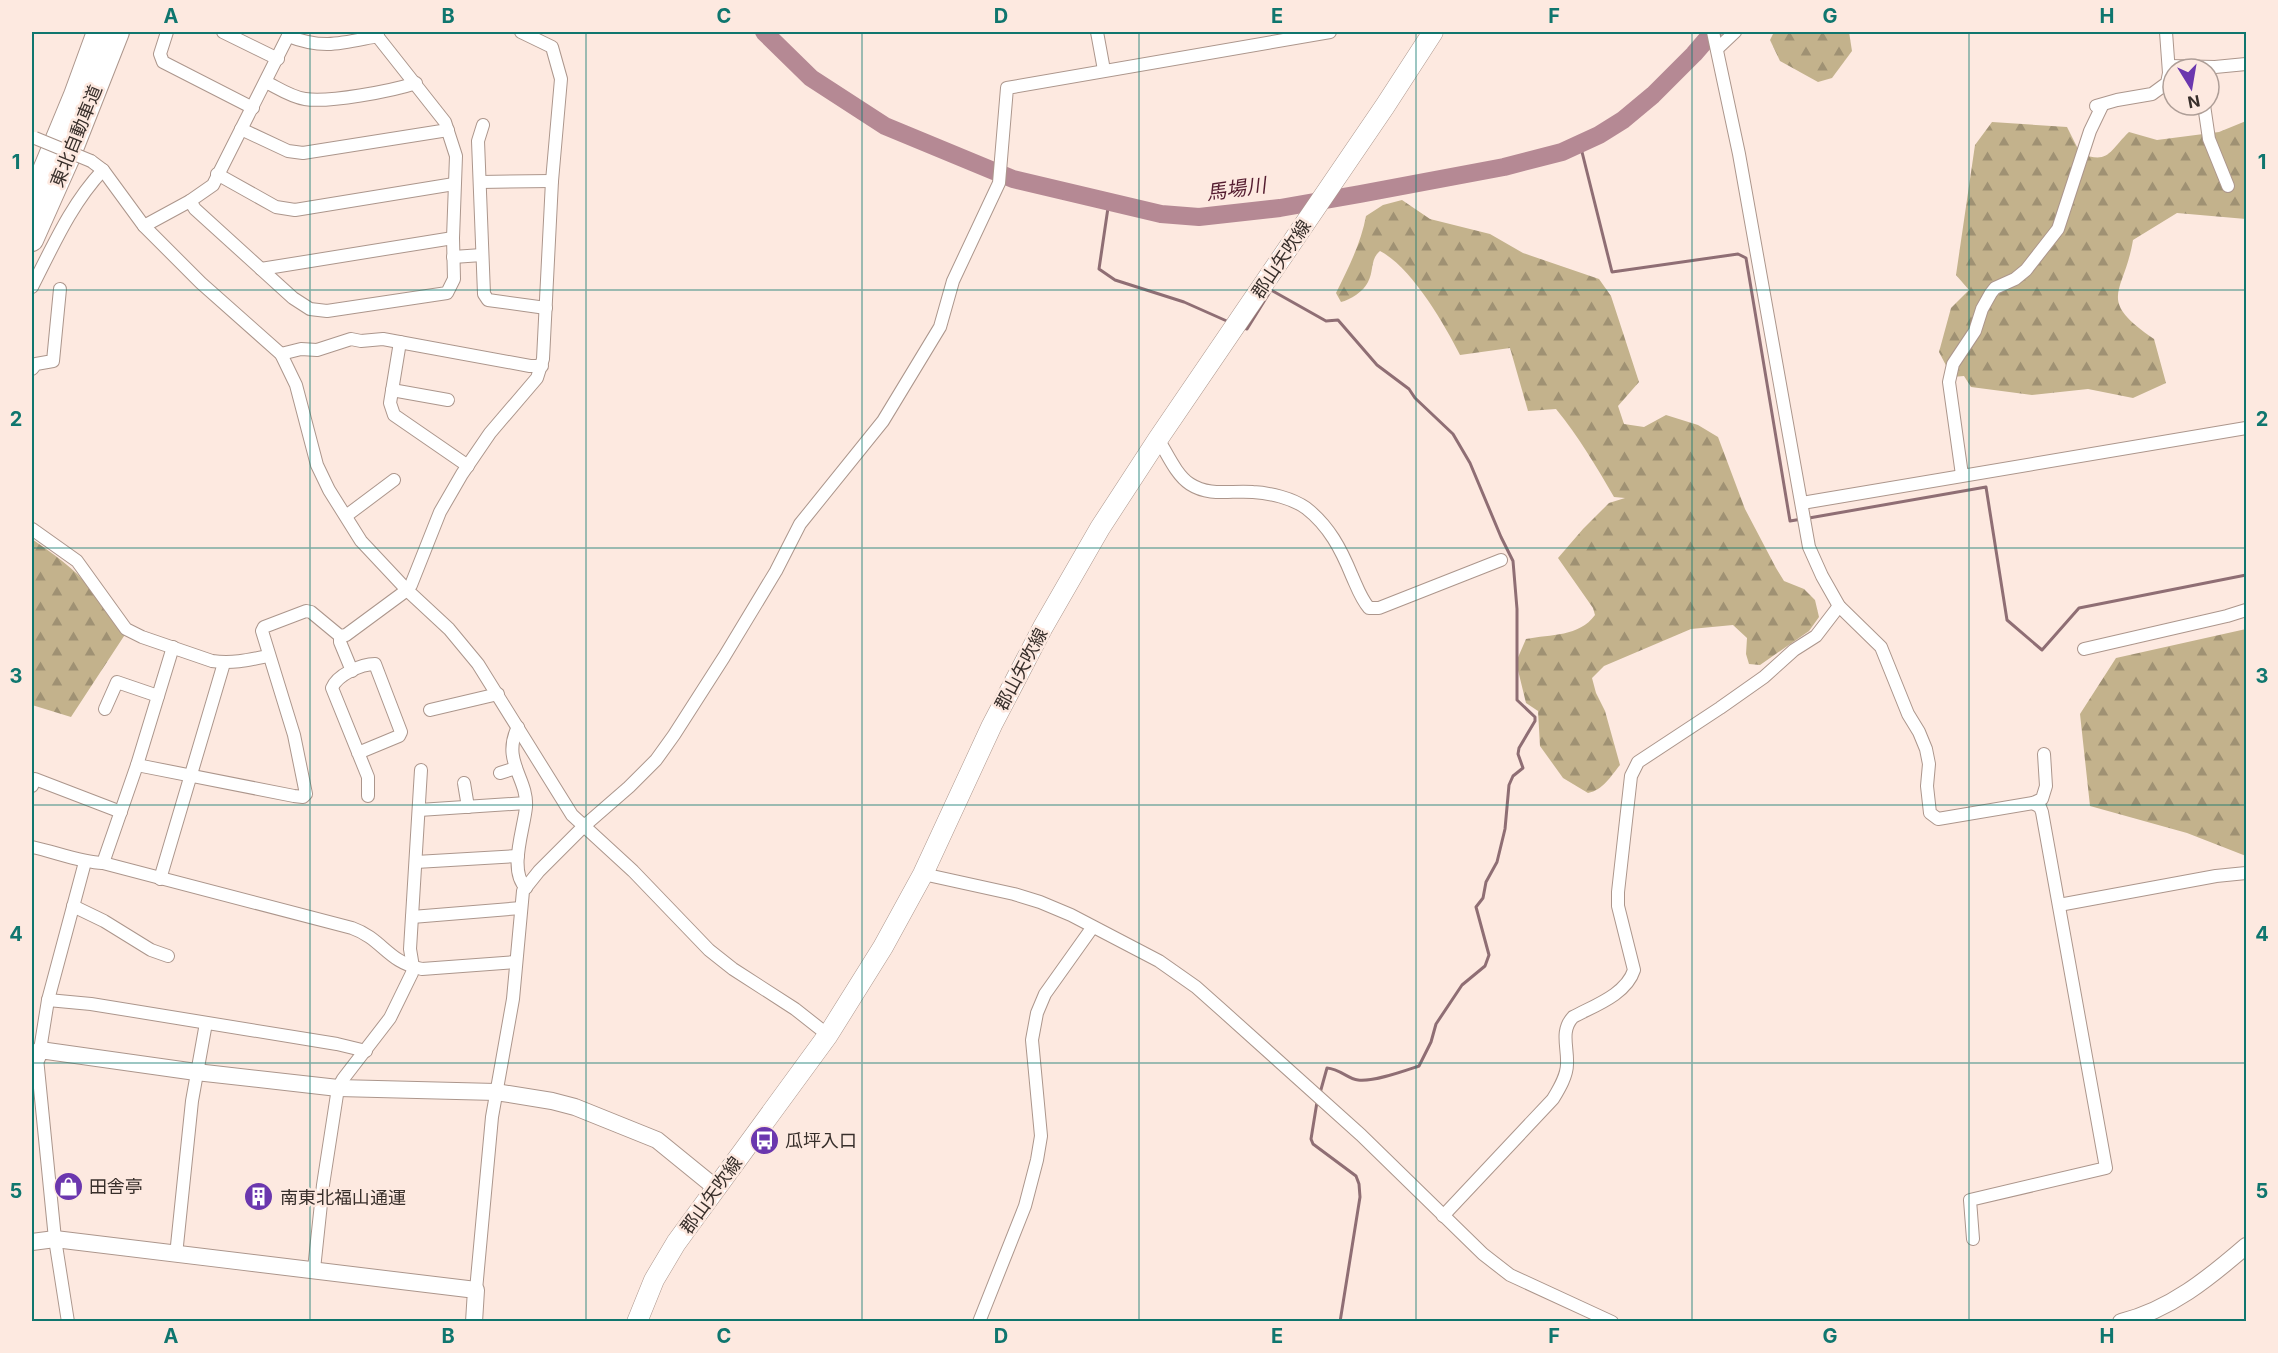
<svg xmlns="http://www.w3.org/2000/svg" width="2278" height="1353" viewBox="0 0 2278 1353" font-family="Inter,'Noto Sans JP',sans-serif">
	<defs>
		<pattern id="forest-firs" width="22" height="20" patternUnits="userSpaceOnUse" patternTransform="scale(1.5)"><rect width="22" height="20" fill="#c3b28c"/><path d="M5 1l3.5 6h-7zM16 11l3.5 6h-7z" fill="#9f9173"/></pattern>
	</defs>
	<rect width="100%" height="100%" fill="#fde9e0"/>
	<g fill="url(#forest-firs)">
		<polygon points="1774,32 1849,32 1852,51 1832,78 1818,82 1780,61 1770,40"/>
		<path d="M2246,121v98l-69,-6 -44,27c-9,55 -38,58 21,99l12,44 -33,15 -45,-9 -56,6 -61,-8 -7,-11 -12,1 -13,-25 12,-44 18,-18 -13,-15 19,-130 17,-23 75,5 13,26c29,12 29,-2 49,-21l28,8 62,-8z"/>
		<path d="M1402,200l28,19 60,15 33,19 76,26 12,17 28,86 -21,24 6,18 20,3 22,-12 32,10 20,12 27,72 31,59 8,13 20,8 11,11 4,17 -10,14 -49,34 -11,-1 -3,-10 1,-16 -14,-13 -42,4 -87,37 -12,12 4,15 9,18 15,54c-9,11 -17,25 -32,28l-25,-15 -23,-32 -2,-35 -12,-8 -10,-41 10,-23c25,-5 53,-2 69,-24l-2,-7 -35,-50 25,-29 26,-26 16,-5 -11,-1c-18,-31 -35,-60 -58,-88l-28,2 -18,-63 -50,7c-16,-32 -49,-88 -80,-104 -10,8 -6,20 -12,31 -4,9 -18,18 -27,20l-5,-9c12,-24 25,-50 30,-77l17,-11z"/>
		<path d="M32,539c21,15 41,28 58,49 13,15 19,33 36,45l-55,84 -39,-12z"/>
		<polygon points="2246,629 2246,856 2187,833 2090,806 2080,714 2116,658"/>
	</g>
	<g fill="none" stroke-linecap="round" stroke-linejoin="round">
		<g stroke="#8f6e74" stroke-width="3">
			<polyline points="1580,144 1612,272 1738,254 1746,258 1790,521 1802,519"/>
			<polyline points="1109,201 1099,269 1115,280 1184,302 1229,322"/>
			<path d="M1244,328l3,1 24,-39 55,31 12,-1 39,45 32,24 6,9 38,36 17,29 31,74 12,24 4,48v91l18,17v4l-16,27 -1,6 5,14 -10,8 -4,9 -4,44 -8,33 -11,20 -3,16 -7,9 13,48 -4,11 -23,19 -26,39 -5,18 -12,24c-15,5 -45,16 -61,14 -10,-1 -18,-11 -31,-12l-7,25"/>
			<polyline points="1809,518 1986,487 2007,620 2042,650 2079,608 2246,575"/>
			<polyline points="1317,1102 1311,1139 1313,1144 1356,1176 1359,1184 1360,1197 1340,1322"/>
		</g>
		<polyline stroke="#b58994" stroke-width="18" points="764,32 811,78 885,126 1013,179 1161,214 1199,217 1280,208 1360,194 1504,167 1562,152 1599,135 1623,120 1653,95 1694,54 1713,32"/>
		<defs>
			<g id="street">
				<polyline points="167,32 160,54 163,62 253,108"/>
				<polyline points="223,32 278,59"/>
				<polyline points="1097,32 1104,70"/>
				<polyline points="1713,32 1739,154 1809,547 1822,576 1839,606 1881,647 1908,714 1919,732 1926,749 1929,764 1927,786 1930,813 1938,819 2033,803 2042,799 2046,786 2044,754"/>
				<path d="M288,36c36,14 54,7 90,0"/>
				<polyline points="1717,49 1735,32"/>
				<polyline points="2169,66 2215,67 2246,64"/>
				<path d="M266,82c12,6 25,15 39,17 23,4 87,-8 111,-16"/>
				<polyline points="2204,105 2209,139 2228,186"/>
				<polyline points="2096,106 2117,100 2152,94 2167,83 2169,73 2166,32"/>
				<polyline points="483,125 478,141 484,294 488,300 546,308"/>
				<polyline points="241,129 288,151 303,153 448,130"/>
				<polyline points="91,161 103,170 144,226 201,283 281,354 296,385 317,465 329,490 361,541 407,590 449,629 478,664 572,815 633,871 709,950 733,969 795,1009 828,1035"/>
				<polyline points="217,174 276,207 295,210 454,184"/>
				<polyline points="480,182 552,181"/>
				<polyline points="190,201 195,209 293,298 310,309 327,311 447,293 454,279 453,238 456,156 445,122 374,32"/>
				<polyline points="144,226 190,201 213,185 290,32"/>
				<polyline points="453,257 482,255"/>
				<polyline points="261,269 453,238"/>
				<path d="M32,287c21,-41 39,-83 71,-117"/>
				<polyline points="400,342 390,403 394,415 468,466"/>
				<polyline points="281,354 301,349 317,350 351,339 361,341 383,339 530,366 542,366"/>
				<polyline points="32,369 36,364 53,361 60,289"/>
				<polyline points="392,390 448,400"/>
				<path d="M1158,439c9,14 18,36 32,45 20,13 41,6 63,8 17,1 39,6 53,16 23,18 35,41 46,68 5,11 9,23 17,32h10l122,-48"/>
				<polyline points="1962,475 1949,382 1953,364 1975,331 1982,309 1991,293 1995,288 2015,279 2026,270 2058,229 2090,131 2102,106"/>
				<polyline points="1802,503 2246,428"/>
				<polyline points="346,516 394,480"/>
				<path d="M32,529l45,32 49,68 16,8 70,24c20,3 37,-1 56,-5"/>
				<polyline points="340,636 340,642 352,671"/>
				<polyline points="2084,649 2227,616 2246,610"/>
				<polyline points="105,709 117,682 158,696"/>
				<polyline points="430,710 498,694"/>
				<path d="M518,727c-17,34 10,51 8,80 -2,22 -18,64 0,81"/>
				<path d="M358,753l41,-17 2,-4 -26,-68c-14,0 -38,11 -43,24l36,89v19"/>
				<polyline points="137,765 294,796 303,797 306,794 294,735 262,631 264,627 306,611 311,612 340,636 346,635 407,590 411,585 440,512 462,474 490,433 537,378 543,359 552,181 561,79 552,47 521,32"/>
				<polyline points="500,773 516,768"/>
				<polyline points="464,783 468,807"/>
				<polyline points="32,786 35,779 121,812"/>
				<polyline points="419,810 526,803"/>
				<path d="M32,847c24,5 47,15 71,16l249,65c31,11 35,34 70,41l94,-7"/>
				<polyline points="416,862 518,856"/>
				<polyline points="103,863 137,765 173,647"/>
				<polyline points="923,874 1014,894 1040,902 1071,915 1159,961 1196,987 1223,1011 1361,1135 1483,1254 1510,1275 1612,1322"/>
				<polyline points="160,879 224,663"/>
				<polyline points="2059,905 2216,876 2246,873"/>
				<polyline points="73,906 104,921 151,950 168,956"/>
				<polyline points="412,917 521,908"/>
				<polyline points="48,1000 91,1004 337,1044 366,1051"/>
				<polyline points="40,1050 48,1000 85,862"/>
				<polyline points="32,1055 37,1058 55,1239 68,1322"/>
				<path d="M1443,1216l110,-117c6,-10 14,-23 14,-35 1,-17 -7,-33 6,-47 20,-11 53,-22 61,-47l-16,-64v-14l13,-116 7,-14 82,-54 44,-31 30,-27 22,-14 23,-30"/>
				<polyline points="1973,1239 1970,1200 2106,1168 2042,812 2040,807 2033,803"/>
				<polyline points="176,1255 192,1101 206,1023"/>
				<polyline points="314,1269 323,1185 338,1088 343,1079 390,1018 412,973 413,967 410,949 421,770"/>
				<polyline points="476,1290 492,1117 513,999 523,891 539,871 583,827 629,787 656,760 674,735 724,657 776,571 800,524 883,421 940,327 953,281 999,183 1007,88 1330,32"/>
				<polyline points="979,1322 1025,1206 1037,1160 1041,1136 1032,1040 1037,1013 1045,994 1092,928"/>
			</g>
			<g id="secondary">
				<polyline points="32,1061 37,1058 40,1050 196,1072 338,1088 496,1092 552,1101 575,1107 657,1140 716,1188"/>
				<polyline points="32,1242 55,1239 476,1290 474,1322"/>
				<path d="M2121,1322c49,-12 88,-44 125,-76"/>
			</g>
			<polyline id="primary" points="637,1322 654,1280 676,1243 828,1035 883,947 923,874 992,725 1043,627 1100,528 1158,439 1385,106 1433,32"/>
			<g id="highway">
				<polyline points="32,199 75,95 98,32"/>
				<polyline points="32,240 68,159 118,32"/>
			</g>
		</defs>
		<use href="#street" stroke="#ac968c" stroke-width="14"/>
		<use href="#secondary" stroke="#ac968c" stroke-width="18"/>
		<use href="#primary" stroke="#ac968c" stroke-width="21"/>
		<use href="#highway" stroke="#ac968c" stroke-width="24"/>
		<use href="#street" stroke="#fff" stroke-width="12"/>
		<use href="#secondary" stroke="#fff" stroke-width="16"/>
		<use href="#primary" stroke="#fff" stroke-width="20"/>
		<use href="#highway" stroke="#fff" stroke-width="22"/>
		<defs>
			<polyline id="street-bridge" points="35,138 91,161"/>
		</defs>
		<use href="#street-bridge" stroke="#ac968c" stroke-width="14" stroke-linecap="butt"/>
		<use href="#street-bridge" stroke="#fff" stroke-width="12"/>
	</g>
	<path fill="none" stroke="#0f766e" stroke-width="1.5" stroke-opacity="0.55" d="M310,32v1290M586,32v1290M862,32v1290M1139,32v1290M1416,32v1290M1692,32v1290M1969,32v1290M32,290h2214M32,548h2214M32,805h2214M32,1063h2214"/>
	<defs>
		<symbol id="bus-disc" viewBox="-11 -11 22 22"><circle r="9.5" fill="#6b37ae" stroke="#fde9e0"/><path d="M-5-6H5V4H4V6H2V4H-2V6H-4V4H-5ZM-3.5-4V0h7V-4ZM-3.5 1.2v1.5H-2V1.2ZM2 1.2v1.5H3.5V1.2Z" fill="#fff"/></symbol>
		<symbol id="shop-disc" viewBox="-11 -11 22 22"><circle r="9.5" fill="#6b37ae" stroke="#fde9e0"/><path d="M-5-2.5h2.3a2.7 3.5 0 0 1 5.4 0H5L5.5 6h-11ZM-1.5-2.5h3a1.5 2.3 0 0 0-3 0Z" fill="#fff"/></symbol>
		<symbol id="building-disc" viewBox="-11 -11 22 22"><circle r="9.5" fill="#6b37ae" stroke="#fde9e0"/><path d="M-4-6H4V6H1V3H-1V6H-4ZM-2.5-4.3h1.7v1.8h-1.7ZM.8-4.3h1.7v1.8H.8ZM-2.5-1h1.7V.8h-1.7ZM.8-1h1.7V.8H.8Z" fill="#fff"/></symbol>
	</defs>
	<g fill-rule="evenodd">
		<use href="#bus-disc" x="748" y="1124" width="33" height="33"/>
		<use href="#shop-disc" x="52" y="1170" width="33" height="33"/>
		<use href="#building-disc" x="242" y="1180" width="33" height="33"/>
	</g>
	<g text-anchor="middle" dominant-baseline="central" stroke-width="5" stroke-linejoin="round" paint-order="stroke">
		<g font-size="18" fill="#372e2a" stroke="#fde9e0">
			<text transform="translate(76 136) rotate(-68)">東北自動車道</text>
			<text transform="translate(1281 259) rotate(-56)">郡山矢吹線</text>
			<text transform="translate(1021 669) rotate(-62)">郡山矢吹線</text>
			<text transform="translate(711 1195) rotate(-54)">郡山矢吹線</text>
		</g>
		<g font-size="18" fill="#372e2a" stroke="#fde9e0" text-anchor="start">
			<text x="785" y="1140">瓜坪入口</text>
			<text x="89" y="1186">田舎亭</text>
			<text x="280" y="1197">南東北福山通運</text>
		</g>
		<g font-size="20" font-style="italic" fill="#541c2f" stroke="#fde9e0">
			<text transform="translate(1236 189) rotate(-8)">馬場川</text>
		</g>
	</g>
	<rect width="2278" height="1353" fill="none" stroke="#fde9e0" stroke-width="66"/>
	<g transform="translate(2191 87) rotate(169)"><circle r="28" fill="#fde9e0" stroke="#ae9e97" stroke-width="1.5"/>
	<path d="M0-4.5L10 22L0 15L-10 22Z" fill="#6b37ae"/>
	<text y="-9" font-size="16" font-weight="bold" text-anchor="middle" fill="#372e2a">N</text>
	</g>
	<rect x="33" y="33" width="2212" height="1287" fill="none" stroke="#0f766e" stroke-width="2"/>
	<g font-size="20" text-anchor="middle" font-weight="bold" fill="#0f766e">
		<text x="171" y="23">A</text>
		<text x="448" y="23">B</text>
		<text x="724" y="23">C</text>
		<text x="1001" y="23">D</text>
		<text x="1277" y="23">E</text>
		<text x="1554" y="23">F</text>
		<text x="1830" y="23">G</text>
		<text x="2107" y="23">H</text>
		<text x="16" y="169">1</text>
		<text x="2262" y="169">1</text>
		<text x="16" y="426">2</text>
		<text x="2262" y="426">2</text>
		<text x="16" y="683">3</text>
		<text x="2262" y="683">3</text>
		<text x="16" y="941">4</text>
		<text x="2262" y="941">4</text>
		<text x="16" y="1198">5</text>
		<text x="2262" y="1198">5</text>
		<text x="171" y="1343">A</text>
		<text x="448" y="1343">B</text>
		<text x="724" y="1343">C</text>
		<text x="1001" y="1343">D</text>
		<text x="1277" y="1343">E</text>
		<text x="1554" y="1343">F</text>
		<text x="1830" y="1343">G</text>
		<text x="2107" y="1343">H</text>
	</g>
</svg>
